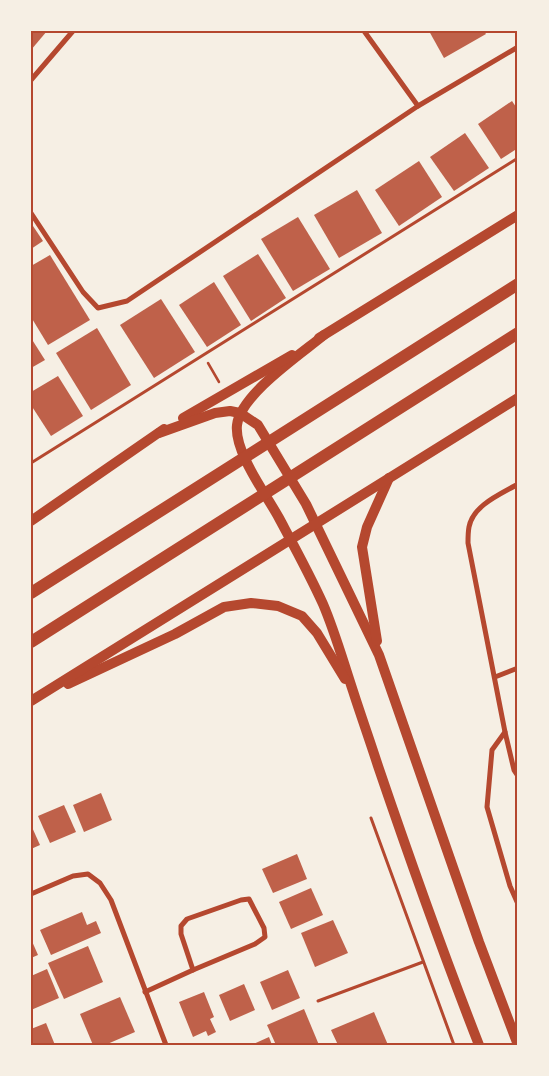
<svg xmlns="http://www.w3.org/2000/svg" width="549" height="1076" viewBox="0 0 549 1076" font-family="Karla,sans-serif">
	<rect width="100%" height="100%" fill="#f6efe4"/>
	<g fill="#bf614a">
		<polygon points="31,31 47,31 31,50"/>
		<polygon points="429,31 484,31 486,34 444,58"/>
		<polygon points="512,101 518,110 518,148 501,159 478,124"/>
		<polygon points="465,133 489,168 454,191 430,157"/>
		<polygon points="419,161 442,197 399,226 375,190"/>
		<polygon points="357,190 382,233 339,258 314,215"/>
		<polygon points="298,217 330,269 293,291 261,239"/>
		<polygon points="31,223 43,241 31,249"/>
		<polygon points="258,254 286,298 251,321 223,276"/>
		<polygon points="50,255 90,320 48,345 31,317 31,266"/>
		<polygon points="214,282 241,325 207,347 179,305"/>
		<polygon points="161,299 195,352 154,378 120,325"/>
		<polygon points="97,328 131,385 91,410 56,353"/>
		<polygon points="31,338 45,360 31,368"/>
		<polygon points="58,376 83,416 51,436 31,405 31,392"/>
		<polygon points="101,793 112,820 84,832 73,805"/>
		<polygon points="64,805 76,832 50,843 38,816"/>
		<polygon points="31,825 40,845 31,849"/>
		<polygon points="297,854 307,879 273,893 262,869"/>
		<polygon points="311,888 323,915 291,929 279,902"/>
		<polygon points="82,912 87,925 96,921 101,933 51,955 40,930"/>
		<polygon points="333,920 348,953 315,967 301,933"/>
		<polygon points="31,939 38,955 31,958"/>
		<polygon points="88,946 103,982 64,999 48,963"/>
		<polygon points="47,969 59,998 31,1010 31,976"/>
		<polygon points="288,970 300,998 272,1010 260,982"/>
		<polygon points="244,984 255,1010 230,1021 219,995"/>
		<polygon points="204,992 214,1017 210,1019 216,1032 208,1036 206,1031 193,1037 179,1002"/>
		<polygon points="120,997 135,1032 105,1045 93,1045 80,1014"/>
		<polygon points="304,1009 319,1045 276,1045 267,1025"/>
		<polygon points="374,1012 388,1045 338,1045 331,1030"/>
		<polygon points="46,1023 55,1045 31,1045 31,1029"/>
		<polygon points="269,1037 272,1045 251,1045"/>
	</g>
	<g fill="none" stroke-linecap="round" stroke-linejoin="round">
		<polyline stroke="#b5482f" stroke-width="2.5" points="208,363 219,382"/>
		<g stroke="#b5482f" stroke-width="3">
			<polyline points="31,463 518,158"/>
			<polyline points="371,818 454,1045"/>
			<polyline points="318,1001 423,962"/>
		</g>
		<g stroke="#b5482f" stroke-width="5">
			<polyline points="364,31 418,106"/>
			<polyline points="31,80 73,31"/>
			<polyline points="31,213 83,292 98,308 127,301 418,106 518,47"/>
			<path d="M518,484c-17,10 -45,21 -49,43 -1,5 -1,11 -1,16l37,189 9,38 4,6"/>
			<polyline points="495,677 518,668"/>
			<polyline points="505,732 492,750 487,807 510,886 518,904"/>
			<polyline points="31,894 73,876 88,874 100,883 111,900 166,1045"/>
			<polygon points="249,899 264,928 265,937 255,944 193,970 181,934 181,926 187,919 241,900"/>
			<polyline points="145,992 193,970"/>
		</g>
		<g stroke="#b5482f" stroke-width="10">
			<path d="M324,335c-23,19 -84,60 -87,90 -3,27 29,69 42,93 15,28 31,57 44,86 12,28 20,57 30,87 8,25 17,50 25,75 32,94 65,187 101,279"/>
			<polyline points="319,338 518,215"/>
			<polyline points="183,418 292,355"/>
			<polyline points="159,433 215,413 230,411 240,413 258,425 306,504 379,655 479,942 518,1045"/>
			<polyline points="31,521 164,429"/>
			<polyline points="377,641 362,547 367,527 389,478"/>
			<polyline points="68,684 175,634 224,607 251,603 278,606 302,616 317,633 345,679"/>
			<polyline points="31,701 518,398"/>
		</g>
		<g stroke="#b5482f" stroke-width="12">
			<polyline points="31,593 518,284"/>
			<polyline points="31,642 518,333"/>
		</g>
	</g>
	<rect width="549" height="1076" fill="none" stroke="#f6efe4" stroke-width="65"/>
	<rect x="32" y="32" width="484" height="1012" fill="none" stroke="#b5482f" stroke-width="2"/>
</svg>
